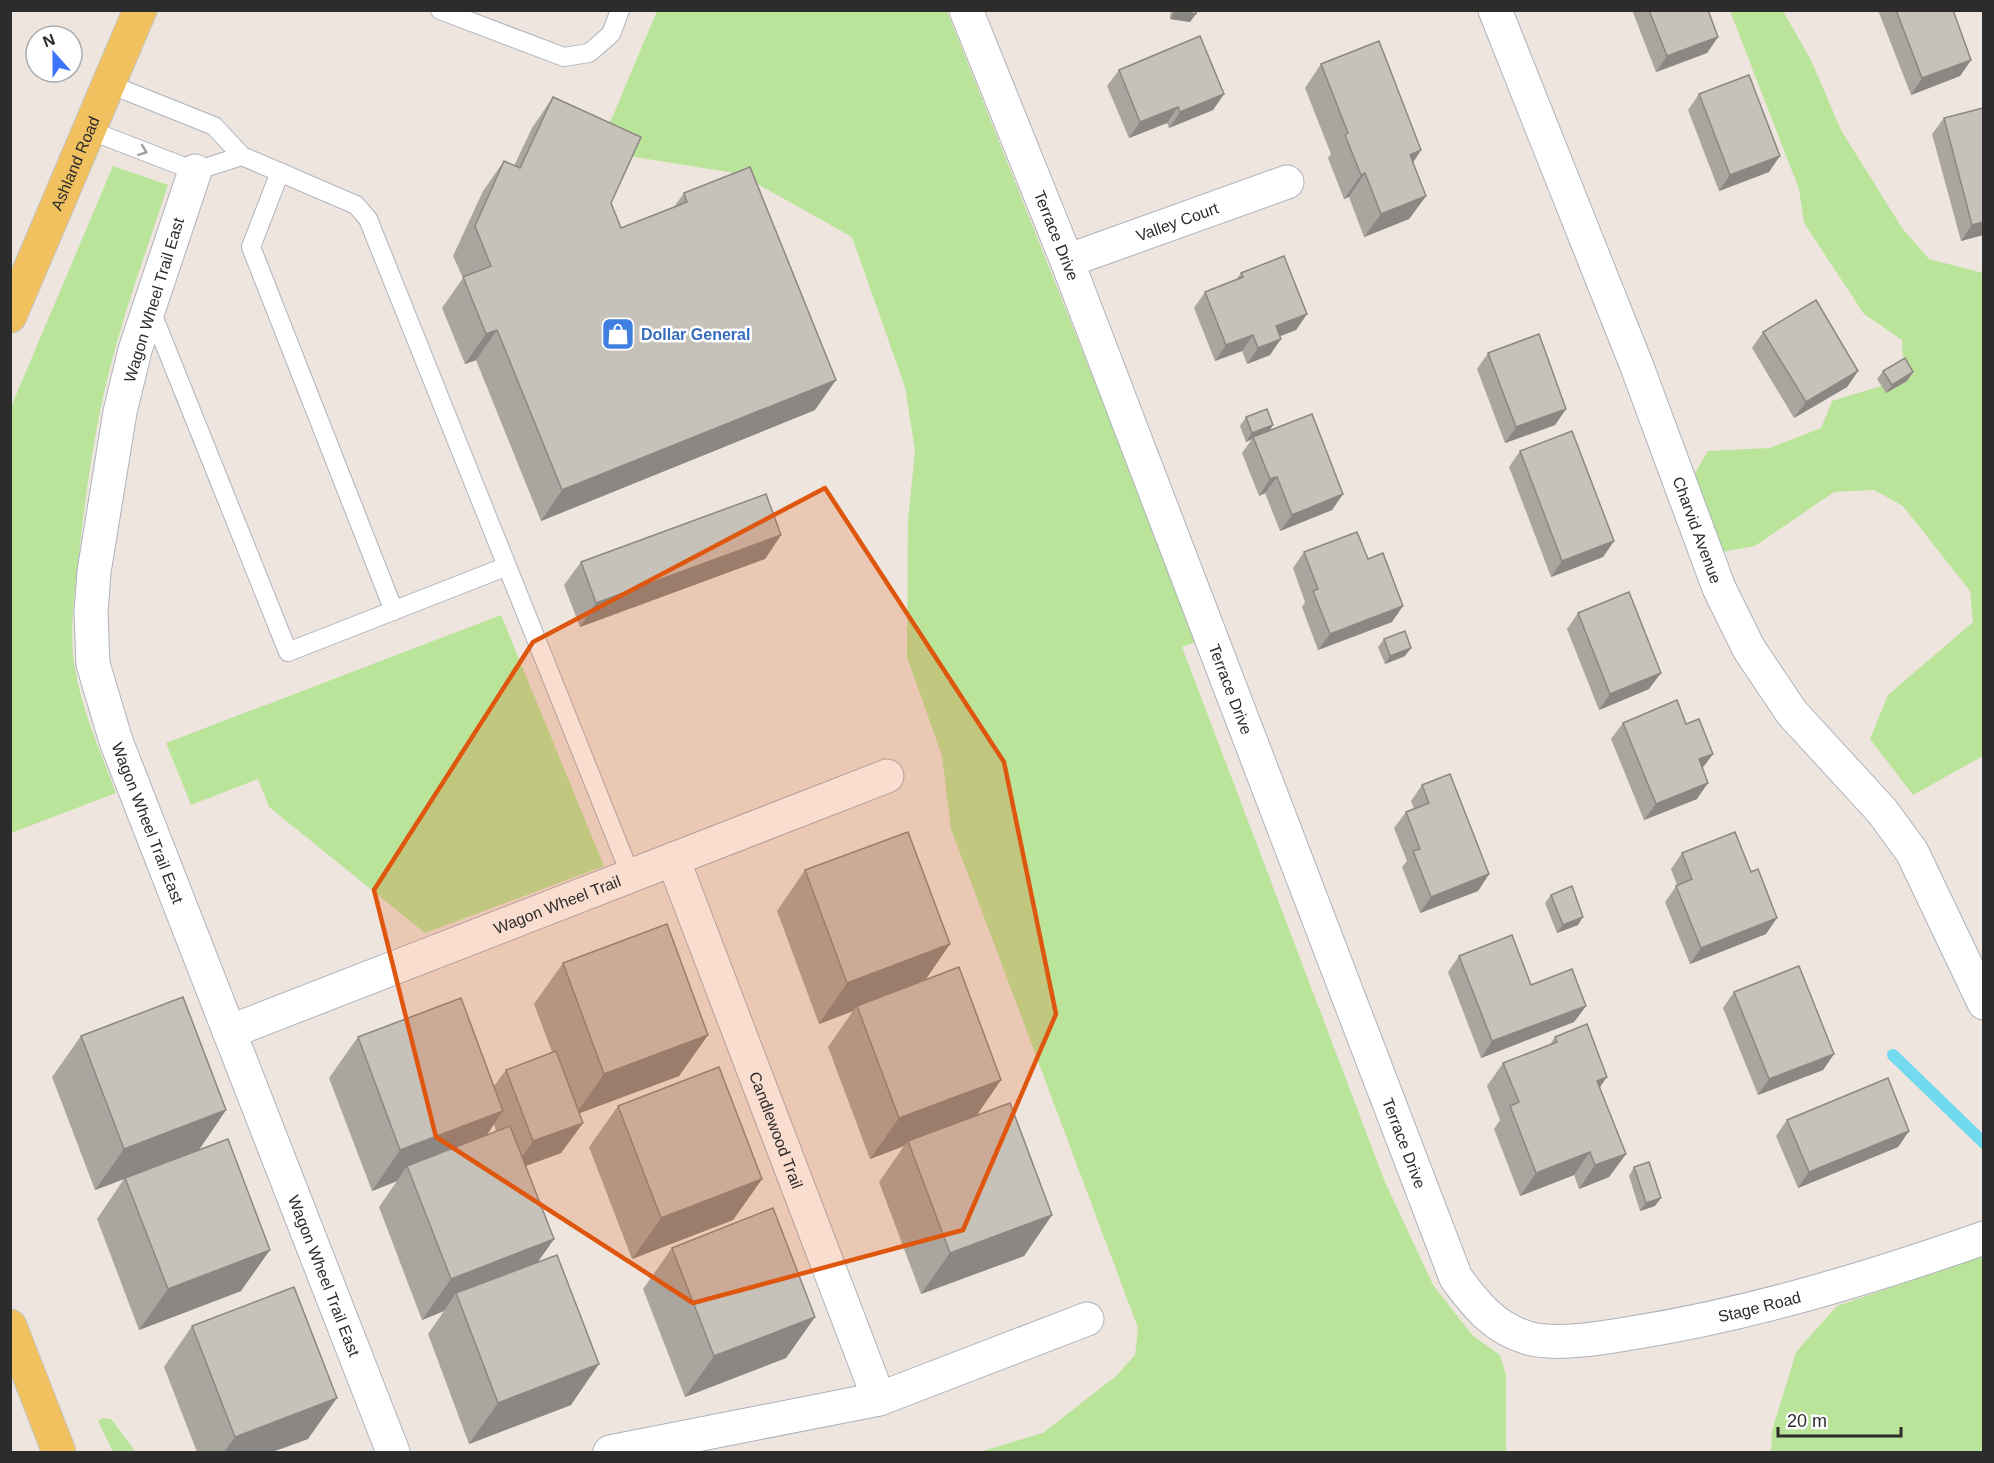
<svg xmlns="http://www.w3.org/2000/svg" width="1994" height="1463" viewBox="0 0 1994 1463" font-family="Arial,sans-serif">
	<rect width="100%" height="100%" fill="#ede5de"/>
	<g fill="#bbe49b">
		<polygon points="657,11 947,11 1198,641 1182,647 1385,1182 1433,1285 1473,1336 1500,1355 1506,1375 1506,1452 979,1452 1043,1433 1116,1376 1135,1355 1138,1328 951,829 942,756 907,657 908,520 915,451 905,387 852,237 740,174 598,151"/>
		<polygon points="1730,11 1783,11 1811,60 1841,130 1902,228 1929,259 1983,273 1983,756 1913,795 1870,739 1888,695 1973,622 1970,591 1903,506 1874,490 1834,492 1755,546 1722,552 1692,478 1708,451 1770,448 1821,428 1832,401 1904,379 1902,340 1864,314 1804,223 1799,189"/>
		<path d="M113,166l55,19c-21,64 -45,129 -61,195 -13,54 -21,111 -27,166 -4,36 -10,72 -7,108 5,48 26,94 43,139l-105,40v-426z"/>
		<polygon points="501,615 604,866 425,933 269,807 258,779 191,805 166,743"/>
		<polygon points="1983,1256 1983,1452 1771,1452 1772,1431 1796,1352 1837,1306"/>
		<polygon points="103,1418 111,1419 136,1452 113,1452 98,1421"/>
	</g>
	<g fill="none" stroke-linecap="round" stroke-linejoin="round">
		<polyline stroke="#71daef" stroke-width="12" points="1893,1055 1984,1143"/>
		<defs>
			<g id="service">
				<polyline points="440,10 564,57 589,53 611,34 620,10"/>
				<polyline points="109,84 214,126 242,156 356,205 368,219 631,876"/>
				<polyline points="89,130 195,171 242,156"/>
				<polyline points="280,172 251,247 394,611"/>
				<polyline points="150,308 288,652 505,567"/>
			</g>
			<g id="minor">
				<path id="s1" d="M966,10l101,251 389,1017c20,27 38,50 72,60 27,8 75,0 104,-5 120,-19 237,-55 352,-95"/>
				<path id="s2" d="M1495,10l141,354 83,224 30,61 43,64 90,98 30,41 72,151"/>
				<path id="s3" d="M195,171l-60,179 -15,62 -26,160 -3,41 2,51 23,77 277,711"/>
				<path id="s4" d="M1067,261l220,-79"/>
				<path id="s5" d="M673,859l206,540"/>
				<path id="s6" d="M229,1032l658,-256"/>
				<polyline points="610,1452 879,1399 1087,1319"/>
			</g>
			<g id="primary">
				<path id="s7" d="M10,316l130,-306"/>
				<polyline points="10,1326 59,1452"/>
			</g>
		</defs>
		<use href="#service" stroke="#aeb2bc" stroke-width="20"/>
		<use href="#minor" stroke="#aeb2bc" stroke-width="35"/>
		<use href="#primary" stroke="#c4c4c4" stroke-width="35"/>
		<use href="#service" stroke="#fff" stroke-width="18"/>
		<use href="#minor" stroke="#fff" stroke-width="33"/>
		<use href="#primary" stroke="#f1c15f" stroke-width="33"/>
	</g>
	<g fill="#aaa69f" fill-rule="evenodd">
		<polygon points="1171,10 1197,10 1190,22 1170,19"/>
		<polygon points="1632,10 1708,10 1718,37 1707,53 1656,72"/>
		<polygon points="1878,10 1953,10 1971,60 1960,76 1911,95"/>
		<polygon points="1321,64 1421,150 1413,163 1426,196 1409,219 1364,237 1349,197 1344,199 1328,158 1331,154 1305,88"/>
		<polygon points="1119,70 1224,94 1213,110 1169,128 1167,123 1129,138 1107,86"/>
		<polygon points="1699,94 1769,172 1719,191 1688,110"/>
		<polygon points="553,97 611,203 621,228 674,207 684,193 815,410 541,521 476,360 465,364 442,308 463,278 453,256 483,191 504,161 514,166 532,128"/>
		<polygon points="1944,118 1983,235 1961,241 1932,134"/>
		<polygon points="1241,273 1307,314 1296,330 1280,336 1270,355 1247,364 1242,351 1215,361 1194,308 1205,292 1236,280"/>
		<polygon points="1763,332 1858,371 1847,387 1794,418 1752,348"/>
		<polygon points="1488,353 1566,409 1555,425 1505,443 1477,369"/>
		<polygon points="1883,371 1913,372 1907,381 1886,393 1877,379"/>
		<polygon points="1246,417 1273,425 1269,431 1343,494 1332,510 1280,531 1265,493 1259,496 1242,453 1252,439 1246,442 1240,426"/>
		<polygon points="1520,451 1614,541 1603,557 1551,577 1509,467"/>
		<polygon points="781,535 765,559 580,627 564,585 581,562"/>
		<polygon points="1304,552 1368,559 1392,622 1318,650 1302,607 1305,602 1293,568"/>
		<polygon points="1578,613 1649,689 1599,710 1567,629"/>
		<polygon points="1384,639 1405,656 1385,664 1378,647"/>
		<polygon points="1623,723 1686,724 1713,754 1702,768 1697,799 1644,820 1611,739"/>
		<polygon points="1422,785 1489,874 1478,891 1420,913 1402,867 1407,861 1394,828 1406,812 1414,809 1411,801"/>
		<polygon points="1682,853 1766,934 1690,964 1665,902 1677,885 1671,869"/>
		<polygon points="805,870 926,980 976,1115 1052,1215 1024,1256 921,1294 879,1182 904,1146 870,1159 828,1047 853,1011 819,1024 777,911"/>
		<polygon points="1551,895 1578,925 1557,933 1545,903"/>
		<polygon points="1459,956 1531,985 1586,1006 1574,1022 1481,1058 1448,972"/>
		<path d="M563,963l145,72 -29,41 -100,37 4,10 -22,30 -36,13 29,73 -17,24 34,142 -102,39 -41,-110 16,-23 -22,9 -43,-113 18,-26 -25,10 -43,-113 29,-41 136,49 12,-16 46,-18 -18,-48zM494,1124l2,7 -9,4z"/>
		<polygon points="1734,992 1834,1054 1823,1070 1758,1095 1723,1008"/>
		<polygon points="81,1036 226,1110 199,1150 241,1291 139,1330 97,1219 124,1179 95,1190 52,1077"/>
		<polygon points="1555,1037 1600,1088 1626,1154 1609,1177 1579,1189 1574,1175 1520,1196 1494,1129 1500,1120 1487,1086 1503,1063 1549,1046"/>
		<polygon points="618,1106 762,1179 733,1220 632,1259 589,1147"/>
		<polygon points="1787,1120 1909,1131 1898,1147 1798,1188 1776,1136"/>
		<polygon points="1634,1167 1655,1206 1640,1211 1629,1176"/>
		<polygon points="672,1248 815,1317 786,1358 685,1397 643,1289"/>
		<polygon points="192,1326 308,1439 272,1452 197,1452 164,1367"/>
	</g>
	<g fill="#8b8782">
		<polygon points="1175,11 1196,14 1190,22 1170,19"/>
		<polygon points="1718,37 1707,53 1656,72 1667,56"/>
		<polygon points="1971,60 1960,76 1911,95 1922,78"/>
		<polygon points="1224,94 1213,110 1169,128 1180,112"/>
		<polygon points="1178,107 1167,123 1129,138 1140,122"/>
		<polygon points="1421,150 1405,174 1410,155"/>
		<polygon points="1780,156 1769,172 1719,191 1730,175"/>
		<polygon points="1365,173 1349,197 1344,199 1361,175"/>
		<polygon points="1426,196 1409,219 1364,237 1381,214"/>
		<polygon points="1983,222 1983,235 1961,241 1972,225"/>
		<polygon points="1307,314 1296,330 1265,342 1276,326"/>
		<polygon points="497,330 476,360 465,364 486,334"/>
		<polygon points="1253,335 1242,351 1215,361 1226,345"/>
		<polygon points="1281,339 1270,355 1247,364 1258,348"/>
		<polygon points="1858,371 1847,387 1794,418 1806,402"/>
		<polygon points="1913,372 1907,381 1886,393 1892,385"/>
		<polygon points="836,380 815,410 541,521 562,490"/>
		<polygon points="1566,409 1555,425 1505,443 1516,427"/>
		<polygon points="1273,425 1268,433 1253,437 1252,439 1246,442 1252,433"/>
		<polygon points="1277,477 1265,493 1259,496 1270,479"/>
		<polygon points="1343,494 1332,510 1280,531 1292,515"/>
		<polygon points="781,535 765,559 580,627 596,603"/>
		<polygon points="1614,541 1603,557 1551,577 1562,561"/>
		<polygon points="1403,606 1392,622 1318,650 1330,634"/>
		<polygon points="1411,648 1405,656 1385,664 1390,656"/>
		<polygon points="1661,673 1649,689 1599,710 1610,694"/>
		<polygon points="1713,754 1701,770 1699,759"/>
		<polygon points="1708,783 1697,799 1644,820 1656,804"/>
		<polygon points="1489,874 1478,891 1420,913 1431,897"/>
		<polygon points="1583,917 1578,925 1557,933 1563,925"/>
		<polygon points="1777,918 1766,934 1690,964 1701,948"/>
		<polygon points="950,944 922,985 857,1006 853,1011 819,1024 847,983"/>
		<polygon points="1586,1006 1574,1022 1481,1058 1492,1041"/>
		<polygon points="708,1035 679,1076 575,1115 604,1074"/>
		<polygon points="1834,1054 1823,1070 1758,1095 1769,1079"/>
		<polygon points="1607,1077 1591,1100 1597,1081"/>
		<polygon points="1001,1080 973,1121 908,1141 904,1146 870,1159 899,1118"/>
		<polygon points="226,1110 198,1151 95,1190 124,1149"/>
		<polygon points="503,1111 475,1152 407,1166 397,1181 372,1191 400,1150"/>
		<polygon points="583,1123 561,1153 512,1171 533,1141"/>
		<polygon points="1909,1131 1898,1147 1798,1188 1809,1172"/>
		<polygon points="1590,1152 1574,1175 1520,1196 1536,1173"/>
		<polygon points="1626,1154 1609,1177 1579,1189 1595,1165"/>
		<polygon points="762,1179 733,1220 632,1259 661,1218"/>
		<polygon points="1661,1198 1655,1206 1640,1211 1646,1203"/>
		<polygon points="1052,1215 1024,1256 921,1294 950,1253"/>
		<polygon points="554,1239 525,1280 456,1293 444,1311 422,1320 451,1279"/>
		<polygon points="270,1250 241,1291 139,1330 168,1289"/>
		<polygon points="815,1317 786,1358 685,1397 714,1356"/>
		<polygon points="599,1364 571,1405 469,1444 498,1403"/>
		<polygon points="337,1398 308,1439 272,1452 224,1452 235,1437"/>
	</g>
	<g fill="#c6c1b9" stroke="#8b8782" stroke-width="1.5">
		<polygon points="1175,10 1197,10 1196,14"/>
		<polygon points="1649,10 1708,10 1718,37 1667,56"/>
		<polygon points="1896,10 1953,10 1971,60 1922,78"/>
		<polygon points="1200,36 1224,94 1180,112 1178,107 1140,122 1119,70"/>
		<polygon points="1379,41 1421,150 1410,155 1426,196 1381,214 1365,173 1361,175 1345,135 1348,133 1321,64"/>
		<polygon points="1749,75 1780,156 1730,175 1699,94"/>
		<polygon points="553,97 641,137 611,203 621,228 687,202 684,193 750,167 836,380 562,490 497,330 486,334 463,277 491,266 475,226 504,161 520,168"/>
		<polygon points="1983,108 1983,222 1972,225 1944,118"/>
		<polygon points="1284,256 1307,314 1276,326 1281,339 1258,348 1253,335 1226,345 1205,292 1243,277 1241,273"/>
		<polygon points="1816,300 1858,371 1806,402 1763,332"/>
		<polygon points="1539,334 1566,409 1516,427 1488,353"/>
		<polygon points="1905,358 1913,372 1892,385 1883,371"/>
		<polygon points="1267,409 1273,425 1252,433 1246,417"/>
		<polygon points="1312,414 1343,494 1292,515 1277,477 1270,479 1253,437"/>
		<polygon points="1572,431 1614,541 1562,561 1520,451"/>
		<polygon points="766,494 781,535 596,603 581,562"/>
		<polygon points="1357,532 1368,559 1383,553 1403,606 1330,634 1313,591 1318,589 1304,552"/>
		<polygon points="1629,592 1661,673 1610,694 1578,613"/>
		<polygon points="1405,631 1411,648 1390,656 1384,639"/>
		<polygon points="1677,700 1686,724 1699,719 1713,754 1699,759 1708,783 1656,804 1623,723"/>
		<polygon points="1450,774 1489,874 1431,897 1413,851 1420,849 1406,812 1429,803 1422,785"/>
		<polygon points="908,832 950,944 847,983 805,870"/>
		<polygon points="1735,832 1751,872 1758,869 1777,918 1701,948 1676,886 1692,879 1682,853"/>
		<polygon points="1572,886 1583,917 1563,925 1551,895"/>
		<polygon points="667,924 708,1035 604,1074 563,963"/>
		<polygon points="1512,935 1531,985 1572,969 1586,1006 1492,1041 1459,956"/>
		<polygon points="1799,966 1834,1054 1769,1079 1734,992"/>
		<polygon points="959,967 1001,1080 899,1118 857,1006"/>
		<polygon points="183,997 226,1110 124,1149 81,1036"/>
		<polygon points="461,998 503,1111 400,1150 358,1037"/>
		<polygon points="1587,1024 1607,1077 1597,1081 1626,1154 1595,1165 1590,1152 1536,1173 1510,1106 1519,1102 1503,1063 1557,1042 1555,1037"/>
		<polygon points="556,1051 583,1123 533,1141 506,1070"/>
		<polygon points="719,1067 762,1179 661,1218 618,1106"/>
		<polygon points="1888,1078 1909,1131 1809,1172 1787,1120"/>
		<polygon points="1010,1103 1052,1215 950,1253 908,1141"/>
		<polygon points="510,1126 554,1239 451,1279 407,1166"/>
		<polygon points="228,1139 270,1250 168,1289 125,1178"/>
		<polygon points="1649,1162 1661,1198 1646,1203 1634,1167"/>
		<polygon points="773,1208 815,1317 714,1356 672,1248"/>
		<polygon points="557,1255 599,1364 498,1403 456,1293"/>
		<polygon points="294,1287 337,1398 235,1437 192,1326"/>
	</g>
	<defs><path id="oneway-chevron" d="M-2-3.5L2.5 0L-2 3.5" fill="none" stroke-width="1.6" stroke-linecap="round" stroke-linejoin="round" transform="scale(1.5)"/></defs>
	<use stroke="#a0a0a0" href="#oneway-chevron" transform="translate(143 151) rotate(21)"/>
	<path fill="#df570e" fill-opacity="0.2" stroke="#df570e" stroke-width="4.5" stroke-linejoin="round" d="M825,488l179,274 52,252 -93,216 -270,73 -257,-166 -62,-247 159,-248z"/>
	<defs>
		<symbol id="shop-square" viewBox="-11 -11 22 22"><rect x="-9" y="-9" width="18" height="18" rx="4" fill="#3f7fe0" stroke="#fff"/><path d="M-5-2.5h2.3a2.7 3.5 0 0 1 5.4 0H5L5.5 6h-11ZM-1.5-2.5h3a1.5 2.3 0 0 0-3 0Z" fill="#fff"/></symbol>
	</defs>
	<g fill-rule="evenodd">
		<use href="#shop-square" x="599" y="315" width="38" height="38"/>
	</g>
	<g text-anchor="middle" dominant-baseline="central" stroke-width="5" stroke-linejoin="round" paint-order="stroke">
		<g font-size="16" fill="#2c2c2c" stroke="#fff">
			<text stroke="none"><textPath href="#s7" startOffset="166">Ashland Road</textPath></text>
			<text stroke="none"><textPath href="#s4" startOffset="117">Valley Court</textPath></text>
			<text stroke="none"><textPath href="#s1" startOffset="243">Terrace Drive</textPath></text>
			<text transform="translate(154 300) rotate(-73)">Wagon Wheel Trail East</text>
			<text stroke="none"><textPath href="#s2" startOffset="558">Charvid Avenue</textPath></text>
			<text stroke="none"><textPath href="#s1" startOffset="729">Terrace Drive</textPath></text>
			<text stroke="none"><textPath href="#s3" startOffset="675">Wagon Wheel Trail East</textPath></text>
			<text stroke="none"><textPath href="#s6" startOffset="352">Wagon Wheel Trail</textPath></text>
			<text stroke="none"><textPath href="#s5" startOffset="290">Candlewood Trail</textPath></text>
			<text stroke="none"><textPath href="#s1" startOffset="1215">Terrace Drive</textPath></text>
			<text stroke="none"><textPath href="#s3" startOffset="1161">Wagon Wheel Trail East</textPath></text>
			<text stroke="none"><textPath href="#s1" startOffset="1690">Stage Road</textPath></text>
		</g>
		<g font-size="16" font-weight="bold" fill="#366cbe" stroke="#fff" text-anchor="start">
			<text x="641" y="334">Dollar General</text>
		</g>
	</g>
	<rect width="1994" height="1463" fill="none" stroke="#2c2c2c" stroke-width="24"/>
	<g transform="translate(54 54) rotate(339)"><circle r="28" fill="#ffffff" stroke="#ababab" stroke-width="1.5"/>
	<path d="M0-4.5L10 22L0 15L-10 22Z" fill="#3e73fb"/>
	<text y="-9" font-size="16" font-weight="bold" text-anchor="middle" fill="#2c2c2c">N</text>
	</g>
	<path d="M1778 1427v9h123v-9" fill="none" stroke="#2c2c2c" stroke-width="3"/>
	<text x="1787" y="1427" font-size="18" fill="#2c2c2c" stroke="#ffffff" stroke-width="4.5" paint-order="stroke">20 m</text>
</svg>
